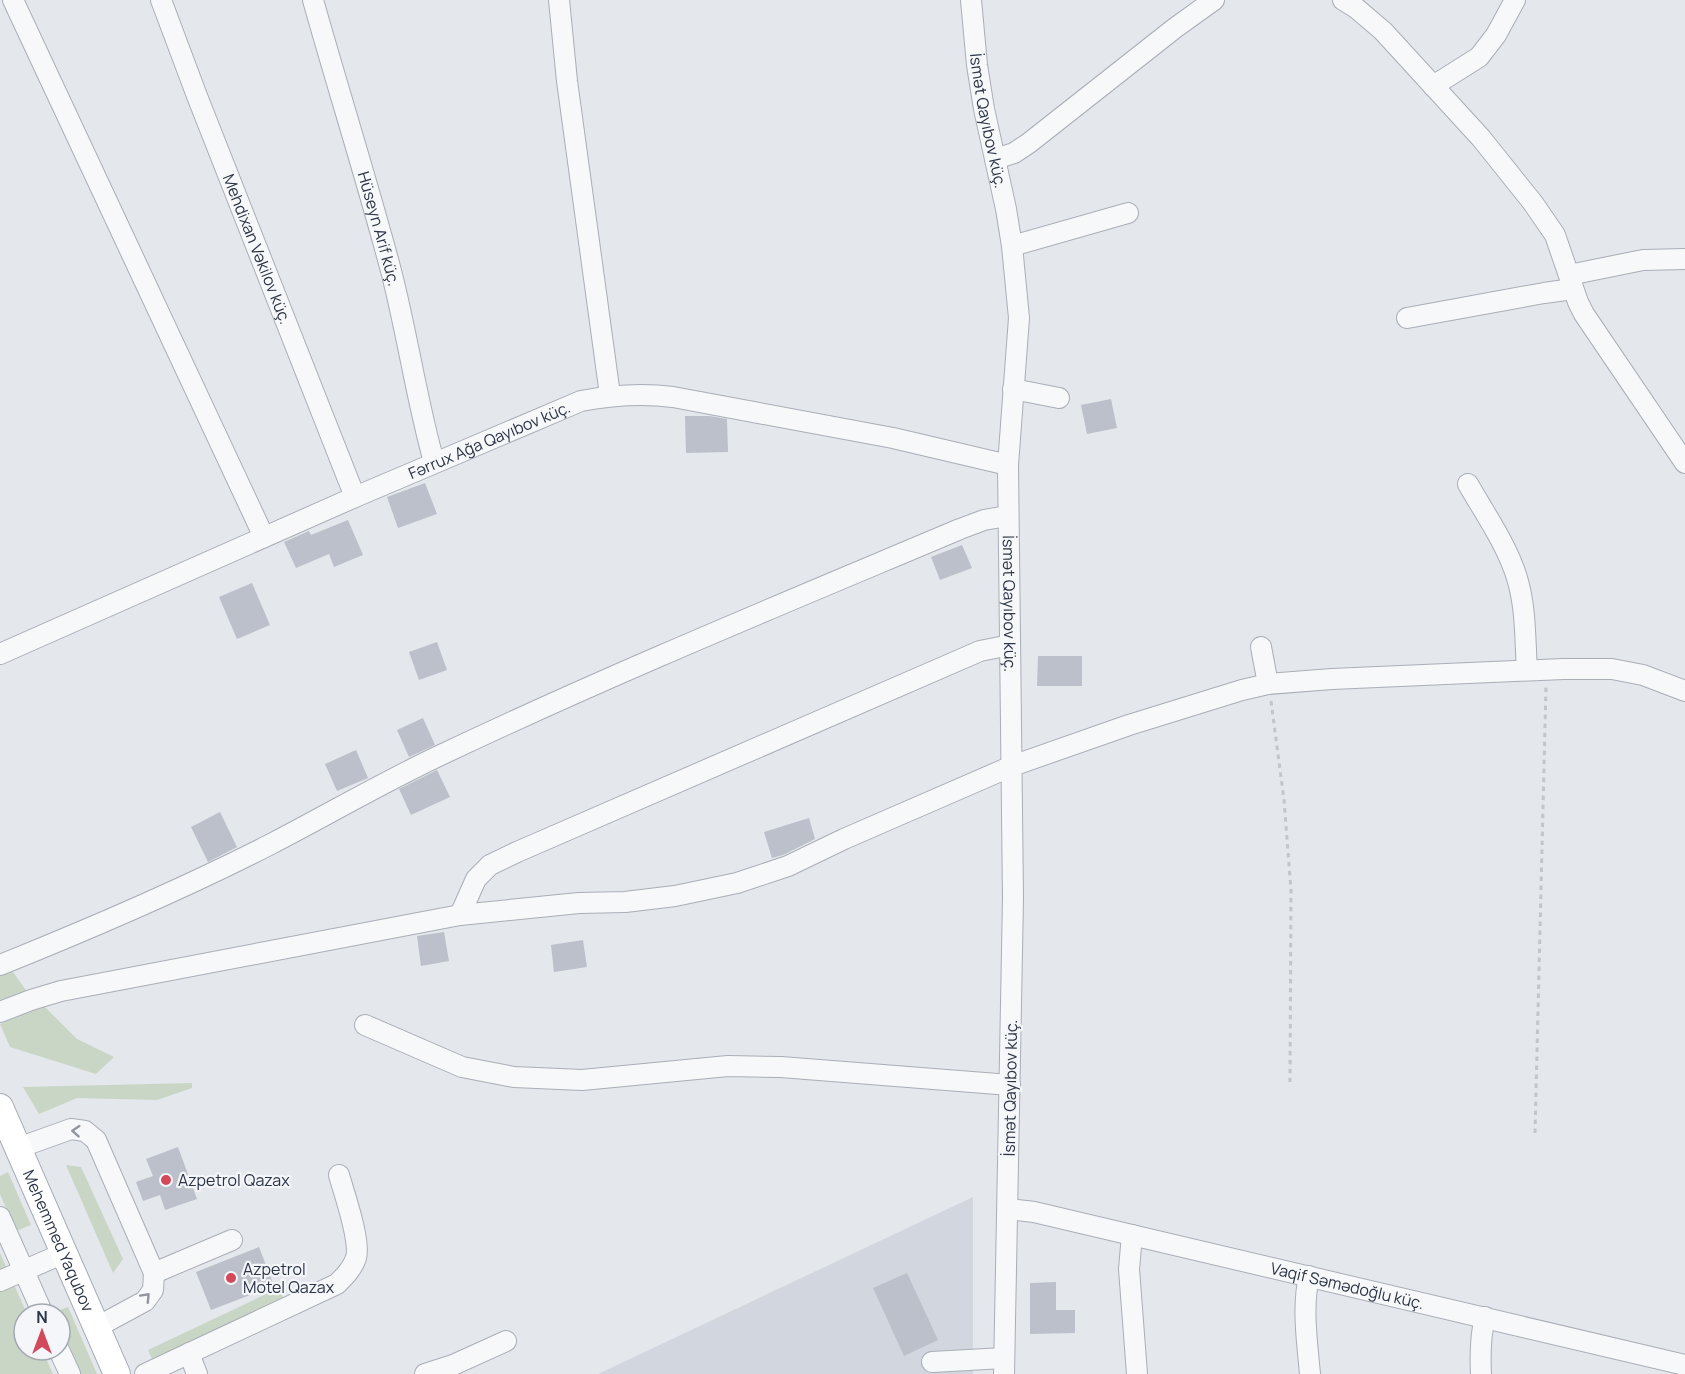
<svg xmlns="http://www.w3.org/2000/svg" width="1685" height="1374" viewBox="0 0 1685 1374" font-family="Manrope,sans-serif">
	<rect width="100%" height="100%" fill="#e4e7ec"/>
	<polygon fill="#d2d6de" points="973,1197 973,1374 598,1374"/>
	<g fill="#c9d6c5">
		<polygon points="10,968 28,993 0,1005 0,972"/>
		<polygon points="43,1005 77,1039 114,1057 96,1074 10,1047 0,1024"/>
		<polygon points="192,1083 192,1088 157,1100 77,1098 39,1114 23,1087"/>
		<polygon points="66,1165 81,1167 123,1259 113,1273"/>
		<polygon points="8,1172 31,1225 16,1231 0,1194 0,1176"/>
		<polygon points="0,1253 27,1314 24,1314 24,1350 42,1350 53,1374 0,1374"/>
		<polygon points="279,1288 284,1300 153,1361 148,1350"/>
		<polygon points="68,1307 97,1374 79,1374 60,1331 60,1314 52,1313"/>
	</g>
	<g fill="#bbc0ca">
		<polygon points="1111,399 1117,428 1087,434 1081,405"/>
		<polygon points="685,416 710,416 727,419 728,452 686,453"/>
		<polygon points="425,483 437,514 398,528 387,497"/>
		<polygon points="348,520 363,555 334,567 329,554 296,568 284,542 309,531 311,535"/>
		<polygon points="962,545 972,568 940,580 931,557"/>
		<polygon points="252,583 270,625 237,639 219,597"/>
		<polygon points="437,642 447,670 419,680 409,652"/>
		<polygon points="1038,656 1082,656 1082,686 1037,686"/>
		<polygon points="423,718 435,745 409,757 397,730"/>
		<polygon points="356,750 368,778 337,791 325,764"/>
		<polygon points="437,770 450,797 411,815 399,789"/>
		<polygon points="220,812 237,847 208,862 191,827"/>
		<polygon points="809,818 815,839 783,855 772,858 764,832"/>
		<polygon points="444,932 449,961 421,966 417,936"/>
		<polygon points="583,940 587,967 554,972 551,945"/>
		<polygon points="178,1147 197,1199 165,1210 160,1195 143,1201 136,1182 153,1176 146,1159"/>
		<polygon points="259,1247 274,1286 211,1310 196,1272"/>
		<polygon points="907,1273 938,1340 904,1356 873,1288"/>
		<polygon points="1056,1282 1056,1310 1075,1310 1075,1333 1030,1334 1030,1283"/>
	</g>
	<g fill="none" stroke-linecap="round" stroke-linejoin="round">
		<defs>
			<g id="minor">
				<polyline points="13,0 264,537"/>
				<path id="s1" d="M161,0l36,96 158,401"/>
				<path id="s2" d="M313,0c25,89 53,177 77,267 17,64 26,131 44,195"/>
				<polyline points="559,0 567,81 610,395"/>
				<path id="s3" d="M971,0l6,65 7,44 22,100 6,37 7,72 -11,147 5,433 -9,476"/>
				<polyline points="1343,0 1356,8 1383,31 1481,138 1533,203 1555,235 1578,302 1584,314 1685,463"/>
				<polyline points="1433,86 1479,57 1496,35 1515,0"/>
				<polyline points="995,159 1014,153 1029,143 1175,28 1214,0"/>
				<polyline points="1012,246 1128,213"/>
				<polyline points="1569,275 1643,260 1685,259"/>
				<polyline points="1407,318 1544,293 1573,289"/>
				<polyline points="1013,389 1059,398"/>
				<path d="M1468,484c17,30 39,61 49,94 9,29 8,62 10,92"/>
				<polyline points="1261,647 1268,684"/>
				<path id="s4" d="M0,654l355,-157 226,-96c32,-6 59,-8 92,-4l220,41 115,27"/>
				<polyline points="460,915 476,879 490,865 517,852 980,651 1010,645"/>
				<path d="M0,965c92,-37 183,-76 271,-121 58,-30 114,-63 174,-91 169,-80 342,-151 515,-224l24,-9 23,-4"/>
				<polyline points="0,1012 31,1000 61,991 460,915 579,903 625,902 675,896 737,883 788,866 844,839 1012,766 1129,725 1242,690 1268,684 1332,679 1563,669 1612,669 1643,675 1685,691"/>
				<polyline points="365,1025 462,1067 514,1077 582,1080 728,1066 781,1067 1010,1085"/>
				<polyline points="18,1148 71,1129 85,1131 96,1140 154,1273 153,1290 145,1301 97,1327"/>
				<path id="s5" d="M1008,1209l26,3 651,153"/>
				<polyline points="0,1217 43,1314"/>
				<polyline points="1132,1235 1129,1269 1137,1374"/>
				<polyline points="154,1273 232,1240"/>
				<path d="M1309,1276c-7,32 -2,65 1,98"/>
				<polyline points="0,1281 64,1253"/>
				<polyline points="59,1350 70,1374"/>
				<polyline points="189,1353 197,1374"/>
				<polyline points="932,1362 1004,1358"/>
				<path d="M145,1374l192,-90c8,-8 15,-15 19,-26 5,-17 -12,-65 -17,-83"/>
				<polyline points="425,1374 453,1365 506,1341"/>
				<path d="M1481,1374c-1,-20 -1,-37 4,-57"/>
			</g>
			<g id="major">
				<path id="s6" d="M0,1107l117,267"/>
			</g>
		</defs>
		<use href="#minor" stroke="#a9aeb7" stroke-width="22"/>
		<use href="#major" stroke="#a3abb8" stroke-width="28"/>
		<g stroke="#c2c5cb" stroke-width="3" stroke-dasharray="4.5 4.5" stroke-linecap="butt">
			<polyline points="1271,701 1284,800 1291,891 1290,1082"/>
			<polyline points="1535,1133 1546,686"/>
		</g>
		<use href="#minor" stroke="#f7f8fa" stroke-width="20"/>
		<use href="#major" stroke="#fff" stroke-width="26"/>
	</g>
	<defs><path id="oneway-chevron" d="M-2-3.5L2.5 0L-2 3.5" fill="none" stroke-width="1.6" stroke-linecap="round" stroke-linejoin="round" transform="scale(1.5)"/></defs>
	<g stroke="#9196a0">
		<use href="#oneway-chevron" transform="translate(76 1131) rotate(-176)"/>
		<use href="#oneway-chevron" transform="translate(146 1297) rotate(-47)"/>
	</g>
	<g fill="#d1495b" stroke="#f4f6f9" stroke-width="2">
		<circle cx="166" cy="1180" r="6"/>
		<circle cx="231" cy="1278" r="6"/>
	</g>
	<g text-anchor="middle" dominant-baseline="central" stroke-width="4.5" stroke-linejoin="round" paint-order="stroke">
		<g font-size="16" fill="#2b3445" stroke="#f4f6f9">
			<text stroke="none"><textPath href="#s3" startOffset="122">İsmət Qayıbov küç.</textPath></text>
			<text stroke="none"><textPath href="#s2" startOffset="238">Hüseyn Arif küç.</textPath></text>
			<text stroke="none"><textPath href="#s1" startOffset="267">Mehdixan Vəkilov küç.</textPath></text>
			<text stroke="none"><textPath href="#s4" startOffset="534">Fərrux Ağa Qayıbov küç.</textPath></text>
			<text stroke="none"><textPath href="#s3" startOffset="608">İsmət Qayıbov küç.</textPath></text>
			<text transform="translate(1010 1088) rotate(-89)">İsmət Qayıbov küç.</text>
			<text stroke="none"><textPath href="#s6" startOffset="146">Mehemmed Yaqubov</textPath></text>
			<text stroke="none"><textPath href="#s5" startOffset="348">Vaqif Səmədoğlu küç.</textPath></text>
		</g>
		<g font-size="16" fill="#2b3445" stroke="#f4f6f9" text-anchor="start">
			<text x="178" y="1180">Azpetrol Qazax</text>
			<text x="243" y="1269">Azpetrol<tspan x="243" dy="18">Motel Qazax</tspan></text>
		</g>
	</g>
	<g transform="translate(42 1332)"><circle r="28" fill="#f4f6f9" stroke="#a4a8b1" stroke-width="1.5"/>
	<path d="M0-4.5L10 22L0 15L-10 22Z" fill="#d1495b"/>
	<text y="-9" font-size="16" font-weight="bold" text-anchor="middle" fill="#2b3445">N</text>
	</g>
</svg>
